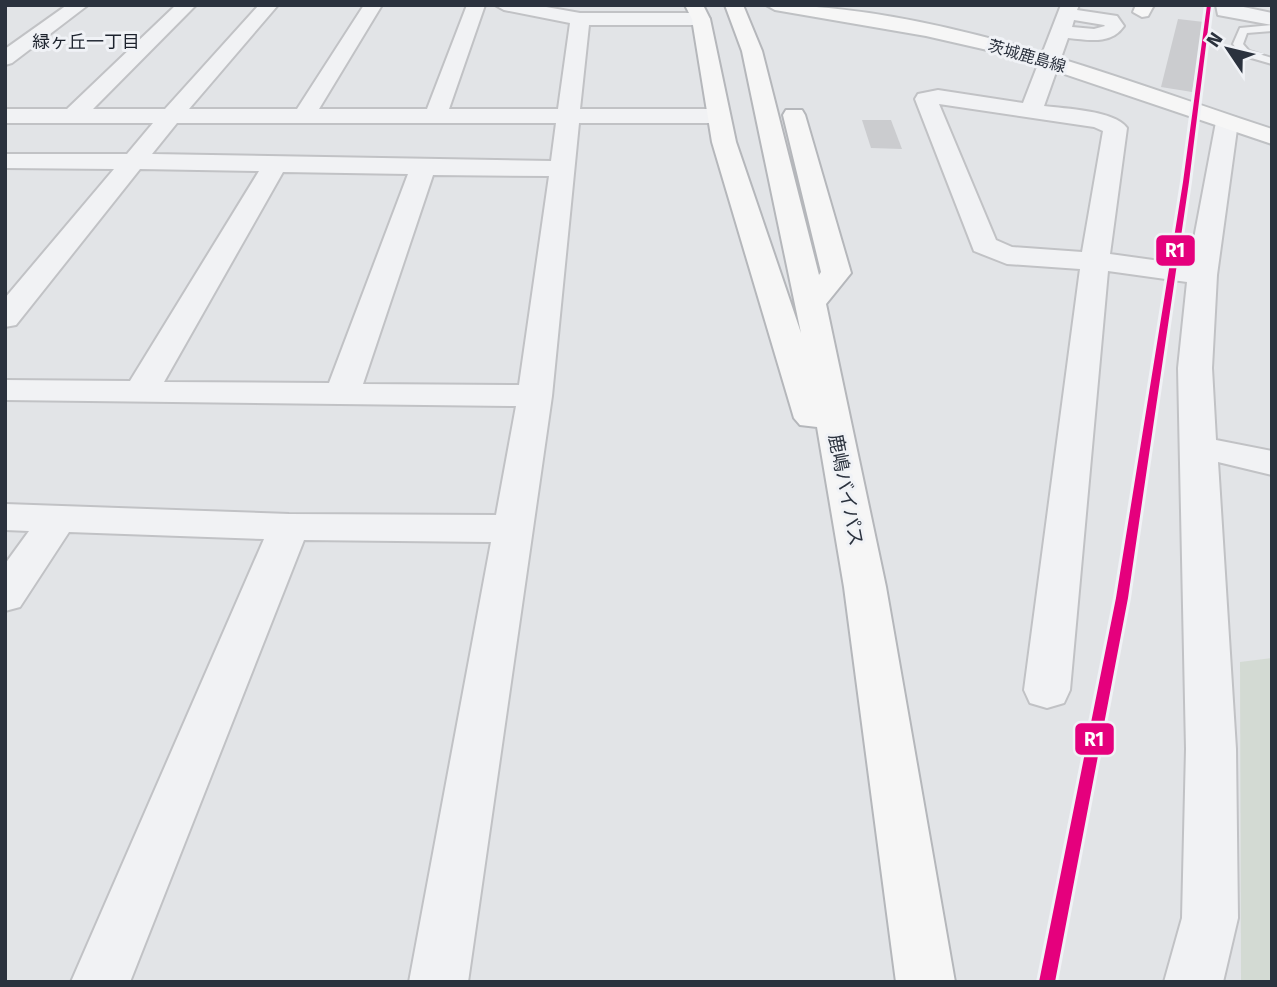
<svg xmlns="http://www.w3.org/2000/svg" width="1277" height="987" viewBox="0 0 1277 987" font-family="'Fira Sans','Noto Sans JP',sans-serif">
	<rect width="100%" height="100%" fill="#e2e4e7"/>
	<polygon fill="#d3dad3" points="1272,658 1272,982 1241,982 1240,662"/>
	<g fill="#cbcccf">
		<polygon points="1178,19 1204,22 1192,92 1161,87"/>
		<polygon points="862,120 891,120 902,149 871,148"/>
	</g>
	<g fill="none" stroke-linecap="round" stroke-linejoin="round">
		<defs>
			<polygon id="lane" points="1272,25 1272,31 1247,33 1243,44 1249,51 1272,58 1272,64 1241,55 1233,44 1240,28"/>
			<g id="street">
				<polygon points="67,5 88,5 12,63 5,65 5,49"/>
				<path d="M176,5h20l-103,104h72l94,-104h19l-89,104h108l67,-104h18l-63,104h108l40,-104h18l-36,104h109l12,-86 -66,-13 -9,-5h40l45,8h121l9,6 -9,6h-112l-9,84h139l8,2 3,5 -3,5 -8,2h-140l-27,273 -84,586h-59l82,-440 -187,-2 -174,442h-59l193,-443 -195,-7 -49,75 -15,4v-47l24,-33 -24,-1v-26l284,10 207,1 20,-109 -511,-6v-20l125,1 129,-210 -119,-2 -124,156 -11,2v-29l109,-129 -109,-1v-14h122l26,-31h-148v-14h62zM177,123h379l-5,38 -399,-7zM283,172l125,2 -79,209 -165,-1zM433,175l116,1 -30,209 -156,-1z"/>
				<path d="M1061,5h18l-2,5 40,6 7,10c-13,19 -35,14 -56,12l-24,68c21,3 70,4 83,22l-17,126 79,11 27,-143 3,-5h16l3,5 -21,153 -5,93 4,72 56,11v24l-54,-13 18,287 2,169 -15,64h-59l18,-64 4,-169 -8,-381 9,-86 -79,-11 -38,419 -6,13 -17,5 -17,-5 -6,-13 56,-421 -73,-5 -33,-13 -59,-152 3,-5 20,-4 85,13zM1074,20l30,5 1,1 -11,3 -22,-2zM939,104l155,23 9,4 -21,121 -70,-5 -16,-7z"/>
				<polygon points="1216,5 1234,5 1272,13 1272,25 1218,15"/>
			</g>
			<polygon id="secondary" points="1136,5 1154,5 1148,16 1142,17 1133,12"/>
			<path id="primary" d="M766,5c170,0 346,72 506,124v15l-267,-90 -79,-18 -151,-26z"/>
			<polygon id="highway" points="685,5 703,5 710,19 736,142 801,333 742,51 725,5 743,5 762,51 819,275 821,272 783,115 786,110 802,110 805,115 851,273 826,304 886,587 955,982 896,982 844,587 817,427 800,425 794,418 712,142 692,19"/>
		</defs>
		<use href="#lane" stroke="#c1c2c5" stroke-width="4"/>
		<use href="#street" stroke="#c1c2c5" stroke-width="4"/>
		<use href="#secondary" stroke="#c1c2c5" stroke-width="4"/>
		<use href="#primary" stroke="#bfc1c4" stroke-width="4"/>
		<use href="#highway" stroke="#b5b7bb" stroke-width="4"/>
		<use href="#lane" fill="#f1f2f4" fill-rule="evenodd"/>
		<use href="#street" fill="#f1f2f4" fill-rule="evenodd"/>
		<use href="#secondary" fill="#f6f6f6" fill-rule="evenodd"/>
		<use href="#primary" fill="#f6f6f6" fill-rule="evenodd"/>
		<use href="#highway" fill="#f6f6f6" fill-rule="evenodd"/>
		<defs>
			<polygon id="rail-1" points="1207,5 1211,5 1189,182 1128,598 1055,982 1039,982 1116,598 1183,182"/>
		</defs>
		<use href="#rail-1" stroke="#f0f2f6" stroke-width="6"/>
		<use href="#rail-1" fill="#e5007d" fill-rule="evenodd"/>
	</g>
	<g text-anchor="middle" dominant-baseline="central" stroke-width="6" stroke-linejoin="round" paint-order="stroke">
		<g font-size="16" fill="#2b323e" stroke="#f0f2f6">
			<text transform="translate(1027 56) rotate(16)">茨城鹿島線</text>
		</g>
		<g font-size="18" fill="#1d232e" stroke="#f0f2f6">
			<text x="86" y="42">緑ヶ丘一丁目</text>
		</g>
		<g font-size="19" fill="#2b323e" stroke="#f0f2f6">
			<text transform="translate(846 490) rotate(79)">鹿嶋バイパス</text>
		</g>
	</g>
	<g stroke="#f0f2f6" stroke-width="2.5">
		<rect x="1155" y="234" width="41" height="33" rx="7" fill="#e5007d"/>
		<rect x="1074" y="722" width="41" height="34" rx="7" fill="#e5007d"/>
	</g>
	<g font-size="19" text-anchor="middle" font-weight="bold" fill="#fff">
		<text x="1175" y="257">R1</text>
		<text x="1094" y="746">R1</text>
	</g>
	<rect width="1277" height="987" fill="none" stroke="#2b323e" stroke-width="14"/>
	<g transform="translate(1228 49) rotate(305)" stroke="#f0f2f6" stroke-width="5" paint-order="stroke">
	<path d="M0-5L12 26L0 18L-12 26Z" fill="#2b323e"/>
	<text y="-10" font-size="19" font-weight="bold" text-anchor="middle" fill="#2b323e">N</text>
	</g>
</svg>
